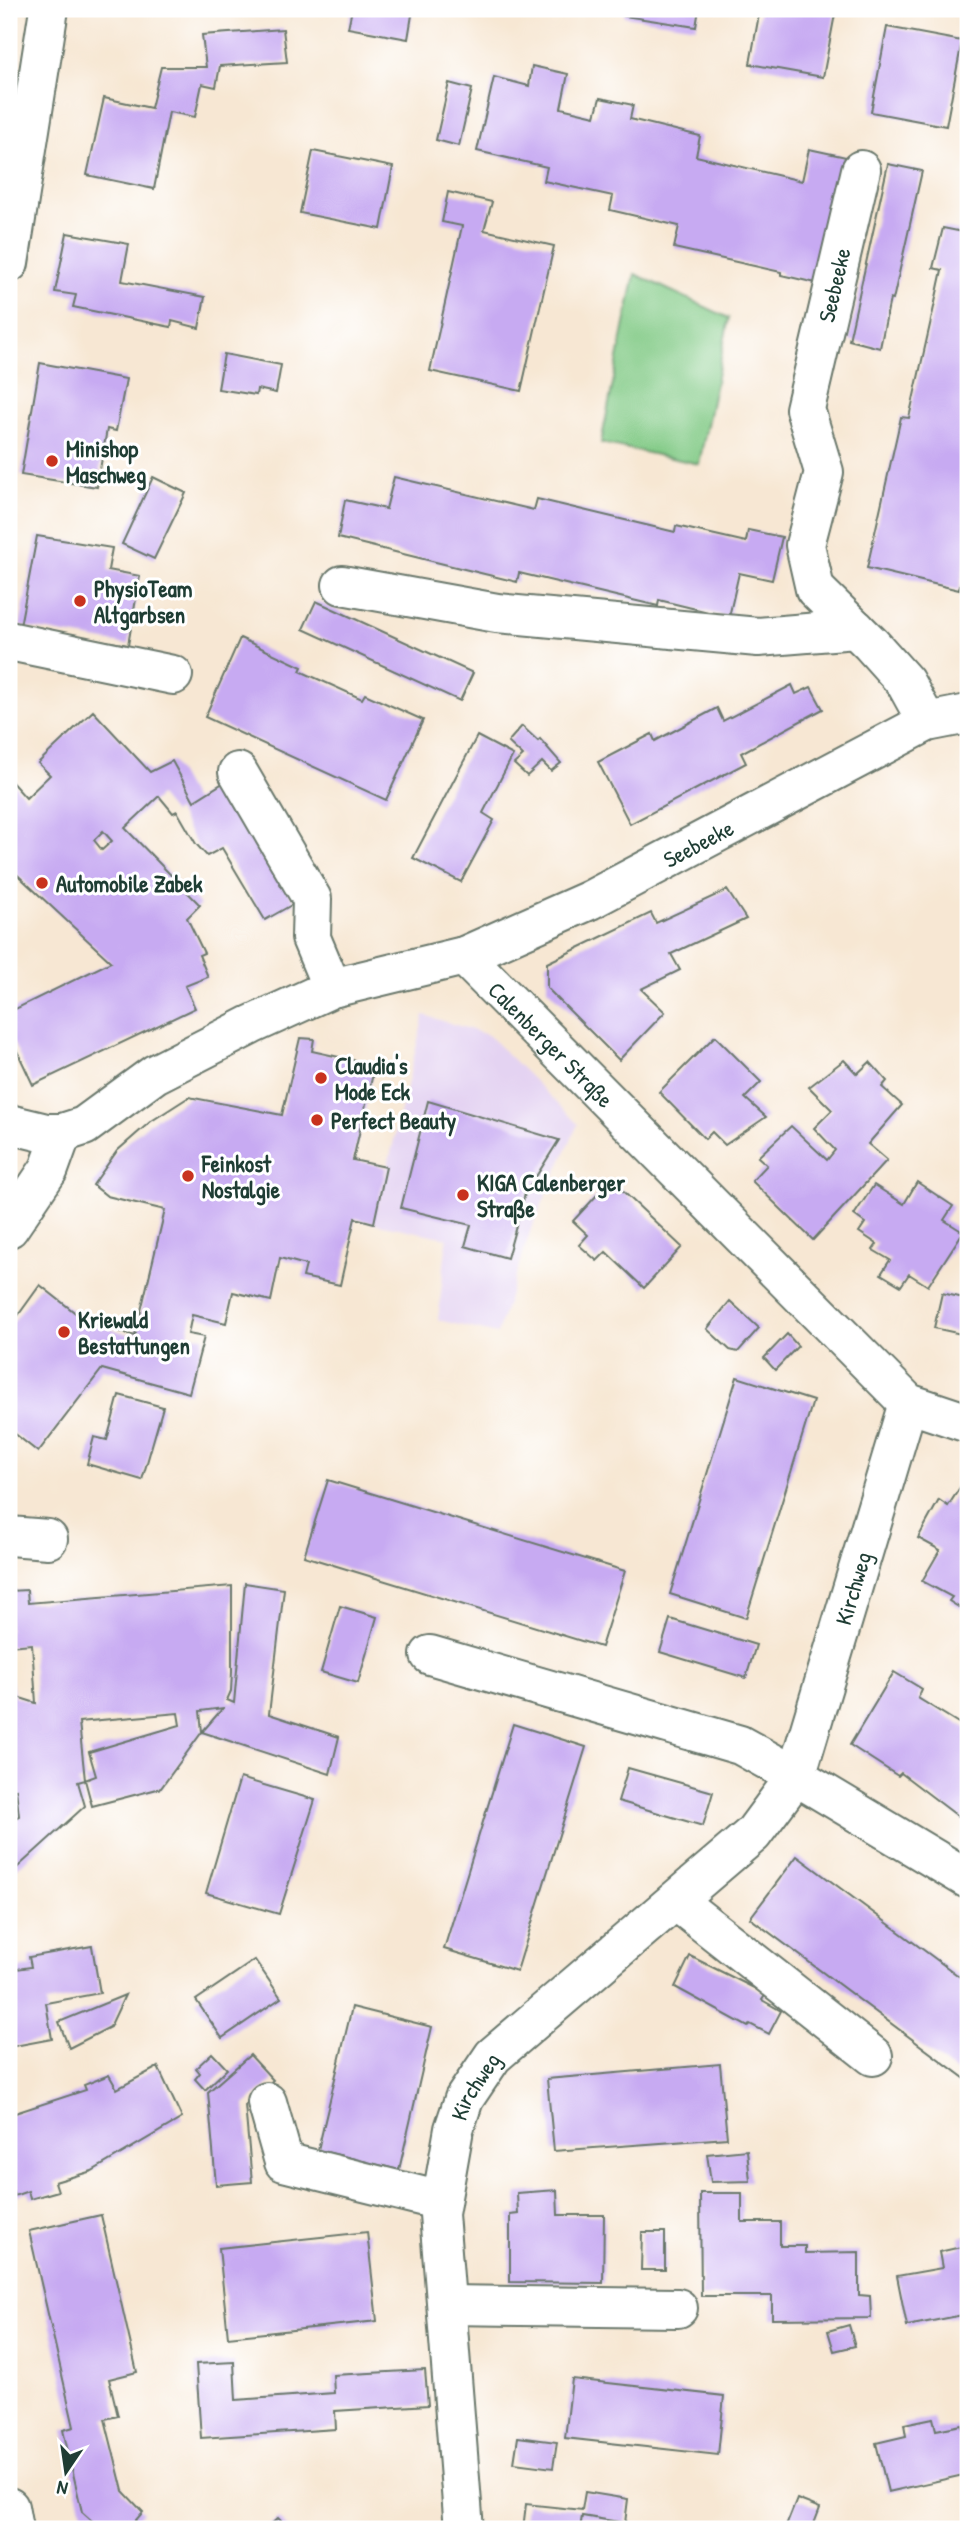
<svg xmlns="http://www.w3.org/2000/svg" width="977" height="2538" viewBox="0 0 977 2538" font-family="'Patrick Hand',sans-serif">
	<rect width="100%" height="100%" fill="#fff"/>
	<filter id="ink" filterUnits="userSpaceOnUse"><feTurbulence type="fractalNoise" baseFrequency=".0143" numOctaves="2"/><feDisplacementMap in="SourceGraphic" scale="14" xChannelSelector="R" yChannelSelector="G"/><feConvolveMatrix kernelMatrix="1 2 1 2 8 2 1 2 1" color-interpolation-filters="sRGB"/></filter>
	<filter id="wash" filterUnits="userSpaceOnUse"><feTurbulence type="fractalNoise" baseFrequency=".00686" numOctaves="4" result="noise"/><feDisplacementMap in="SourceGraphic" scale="28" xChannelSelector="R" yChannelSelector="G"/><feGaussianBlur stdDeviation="1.57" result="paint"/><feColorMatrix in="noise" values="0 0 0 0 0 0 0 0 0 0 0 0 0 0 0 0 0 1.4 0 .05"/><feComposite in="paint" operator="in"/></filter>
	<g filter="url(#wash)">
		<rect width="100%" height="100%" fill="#f7e7d3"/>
		<polygon fill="#e4d3f2" points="424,1015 488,1035 578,1124 531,1229 497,1334 438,1320 447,1238 374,1223"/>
		<polygon fill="#83cb87" stroke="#51845e" stroke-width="2" points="635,274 729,318 699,464 601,443"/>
		<g id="blocks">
			<g fill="#c7aaf2" fill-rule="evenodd">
				<polygon points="352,9 413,9 408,39 348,28"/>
				<polygon points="625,9 699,9 696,27 624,16"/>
				<polygon points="760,9 836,9 823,77 750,64"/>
				<polygon points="887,27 962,41 946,126 871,112"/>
				<polygon points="283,29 287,62 220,66 216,87 202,84 195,117 169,112 154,189 87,175 104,98 151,108 161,67 206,67 202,35"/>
				<polygon points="532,66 568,74 561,108 595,116 600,98 633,105 630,119 700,136 696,156 802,181 809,149 846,157 816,283 781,275 781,272 674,248 679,226 610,210 613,196 544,181 547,167 477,151 494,77 529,86"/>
				<polygon points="449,83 472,89 459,146 436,140"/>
				<polygon points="313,151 393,167 381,229 300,213"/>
				<polygon points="888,164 922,171 893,300 890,299 880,348 849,340"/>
				<polygon points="448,192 492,202 484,230 554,246 521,391 430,371 462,226 442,222"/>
				<polygon points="943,228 968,233 968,547 959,590 867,568 901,417 909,418 934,307 942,270 933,268"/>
				<polygon points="67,233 129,244 122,281 205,297 199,328 172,321 171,327 73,307 76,295 55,292"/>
				<polygon points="224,354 281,365 276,393 257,389 256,395 218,389"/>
				<polygon points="40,363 126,379 116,431 107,429 97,487 21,475"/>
				<polygon points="153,477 186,493 154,559 122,544"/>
				<polygon points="394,477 534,510 537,499 675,532 676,526 746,542 748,530 782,537 772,580 739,573 729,617 659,600 658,606 519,573 517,582 338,538 345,500 386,509"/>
				<polygon points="37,536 112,548 108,570 140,576 128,645 20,626"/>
				<polygon points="316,601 473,673 460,701 303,629"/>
				<polygon points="240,638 302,667 300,671 362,699 365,694 423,720 386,800 205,717"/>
				<polygon points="792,685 796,694 811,687 823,709 741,753 746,763 630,824 598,762 652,734 655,741 717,708 723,721"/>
				<path d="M93,711l57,61 22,-11 22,40 29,-18 72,120 -30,17 -43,-72 -15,8 -11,-12 -19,-33 -4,2 -14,-17 -34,32 75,77 -13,13 17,35 -5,2 9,22 -23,9 10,22 -162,77 -24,-51v-22l102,-50 -102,-95v-88l17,19 24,-23 -12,-12zM103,831l9,10 -10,9 -8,-10z"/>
				<polygon points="522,726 538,741 540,739 561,763 551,771 542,762 527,776 514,764 523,756 508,742"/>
				<polygon points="477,736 513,755 483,813 494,820 461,882 413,858"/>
				<polygon points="727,890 746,919 671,954 680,970 641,989 665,1012 619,1060 547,988 547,963 651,913 656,923"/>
				<polygon points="715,1036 761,1082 745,1098 766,1117 725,1145 712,1132 705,1139 659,1092"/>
				<polygon points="300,1038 314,1039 312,1051 375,1065 353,1160 386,1167 374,1223 355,1218 340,1285 303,1277 306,1265 280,1258 271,1301 233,1292 226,1323 192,1315 188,1334 204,1337 189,1393 102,1369 38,1452 9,1429 9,1328 40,1285 87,1322 135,1336 165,1210 107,1196 93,1185 117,1151 150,1122 189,1097 282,1115"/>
				<polygon points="844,1060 857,1074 870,1062 887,1081 882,1087 902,1105 868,1144 887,1160 813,1240 752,1181 767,1165 758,1157 791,1126 827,1160 835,1150 814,1128 832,1110 809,1087"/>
				<polygon points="428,1101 559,1140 525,1194 507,1258 465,1246 471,1225 401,1208"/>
				<polygon points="611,1180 682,1247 644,1288 606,1252 597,1261 579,1245 588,1235 573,1221"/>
				<polygon points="917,1182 953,1206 944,1220 963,1232 928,1286 909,1274 901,1286 881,1274 890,1260 873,1250 877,1244 859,1232 865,1223 854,1215 874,1185 904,1204"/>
				<polygon points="942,1293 968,1299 968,1339 966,1338 966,1335 934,1328"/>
				<polygon points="730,1301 759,1328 738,1352 730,1350 707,1329"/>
				<polygon points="787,1334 798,1346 775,1370 764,1358"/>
				<polygon points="737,1377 813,1401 746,1618 670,1594"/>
				<polygon points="119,1395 163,1407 142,1480 87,1464 94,1437 107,1440"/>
				<polygon points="968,1475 968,1613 949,1601 952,1597 922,1581 940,1550 918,1538 939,1500 948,1506"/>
				<polygon points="328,1480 625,1571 601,1647 304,1556"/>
				<path d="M245,1583l39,6 -15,125 70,23 -9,37 -128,-42 -41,56 -69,18 -7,-26 11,-4 -7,-24 91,-27 -2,-12 -99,9 6,58 -7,2 7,24 -76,69v-54l10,-5 -3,-27 -7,1v-122l5,28 22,7 -4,-59 -23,2v-55l18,-1 1,13 204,-17v86l-1,19 -4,9 7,3zM223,1708l-21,24 -2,-21z"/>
				<polygon points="340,1606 377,1617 358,1683 321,1672"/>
				<polygon points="670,1619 756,1645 746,1678 660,1652"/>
				<polygon points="894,1672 922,1689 918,1698 968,1729 968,1824 901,1773 898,1776 850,1745"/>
				<polygon points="513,1724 586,1747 517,1971 444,1949"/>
				<polygon points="628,1768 713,1792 703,1826 618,1801"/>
				<polygon points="240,1778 315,1800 279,1914 206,1893"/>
				<polygon points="797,1856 968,1983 968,2081 750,1918"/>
				<polygon points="92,1946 100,1993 46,2003 52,2039 9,2047 9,1970 31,1967 29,1957"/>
				<polygon points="690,1956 766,1994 762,2000 781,2011 769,2034 750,2024 748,2027 675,1987"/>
				<polygon points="255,1960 281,1998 222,2038 196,2000"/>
				<polygon points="125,1995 110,2027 69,2048 59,2022"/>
				<polygon points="352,2007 432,2027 399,2170 318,2150"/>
				<polygon points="212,2053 227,2069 205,2090 195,2079 200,2073 196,2068"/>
				<polygon points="250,2055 273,2080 245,2105 252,2182 216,2185 208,2092"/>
				<polygon points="720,2064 727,2138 554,2151 547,2079"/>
				<polygon points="158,2067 182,2118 92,2171 55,2182 58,2191 30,2199 28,2191 14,2196 12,2190 9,2192 9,2115 86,2090 84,2085 109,2075 117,2089"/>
				<polygon points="747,2150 750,2181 711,2182 707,2154"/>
				<polygon points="557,2190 558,2215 604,2215 603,2283 510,2282 510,2215 518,2214 517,2193"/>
				<polygon points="700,2193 742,2193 742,2222 780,2222 780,2246 805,2246 805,2253 859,2252 859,2295 870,2296 871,2318 772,2319 772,2296 701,2296"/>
				<polygon points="101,2215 137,2372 109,2379 118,2416 105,2419 123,2491 143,2512 128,2529 101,2529 82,2512 63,2430 74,2427 29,2231"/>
				<polygon points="367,2232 377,2321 228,2337 219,2248"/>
				<polygon points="642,2232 665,2232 665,2270 641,2270"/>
				<polygon points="968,2235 968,2314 907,2326 897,2276 942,2268 939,2252 961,2247 960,2237"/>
				<polygon points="849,2325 855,2346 834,2351 828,2331"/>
				<polygon points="234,2362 236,2400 334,2393 333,2375 425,2370 428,2405 335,2411 336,2429 201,2438 196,2364"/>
				<polygon points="572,2379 724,2396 718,2455 565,2438"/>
				<polygon points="933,2418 936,2430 962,2425 968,2451 968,2474 888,2492 876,2443 906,2436 904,2424"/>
				<polygon points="518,2437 557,2442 553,2468 514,2463"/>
				<polygon points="585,2492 628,2499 625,2523 582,2516 580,2529 523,2529 526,2504 582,2510"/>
				<polygon points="797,2499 820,2508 812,2529 785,2529"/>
				<polygon points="278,2518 289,2529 266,2529"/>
			</g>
		</g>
	</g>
	<g filter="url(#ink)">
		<use href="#blocks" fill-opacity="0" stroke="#6b786c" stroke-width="2"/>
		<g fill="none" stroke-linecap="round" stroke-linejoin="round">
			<defs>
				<g id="minor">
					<polyline points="861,170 805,409 824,472 805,545 815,589 871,644 905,682 927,722"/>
					<polyline points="9,263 49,9"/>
					<polyline points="342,585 497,613 758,637 856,629"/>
					<polyline points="9,641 173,675"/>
					<polyline points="238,772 312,899 311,938 332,988"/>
					<path id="s1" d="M464,956l444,447 60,20"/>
					<path id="s2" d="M9,1124l37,9h16l22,-7 71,-52 96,-49 81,-37 132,-32 126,-56 337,-178 41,-8"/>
					<polyline points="9,1228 49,1169 62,1133"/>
					<polyline points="9,1536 48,1539"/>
					<polyline points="430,1655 740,1745 796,1776 968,1879"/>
					<polyline points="676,1901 873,2056"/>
					<polyline points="267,2102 284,2162 441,2201"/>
					<polyline points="447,2305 678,2308"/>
					<path id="s3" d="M464,2529l-25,-315 15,-85 10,-30 29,-43 260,-222 43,-58 112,-373"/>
				</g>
				<polyline id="major" points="9,2507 13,2529"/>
			</defs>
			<use href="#minor" stroke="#6b786c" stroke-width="42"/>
			<use href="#major" stroke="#6b786c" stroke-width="42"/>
			<use href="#minor" stroke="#fff" stroke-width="38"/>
			<use href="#major" stroke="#fff" stroke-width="38"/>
		</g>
	</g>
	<g fill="#c8321e" stroke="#fff" stroke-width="2.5">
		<circle cx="52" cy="461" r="7"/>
		<circle cx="80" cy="601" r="7"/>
		<circle cx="42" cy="883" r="7"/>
		<circle cx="321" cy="1078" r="7"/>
		<circle cx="317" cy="1120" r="7"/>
		<circle cx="188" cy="1176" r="7"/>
		<circle cx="463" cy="1195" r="7"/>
		<circle cx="64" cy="1332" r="7"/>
	</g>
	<g text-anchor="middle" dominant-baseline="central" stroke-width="6" stroke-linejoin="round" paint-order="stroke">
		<g font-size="23" fill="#1f3d34" stroke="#fff">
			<text transform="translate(834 285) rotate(-77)">Seebeeke</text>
			<text stroke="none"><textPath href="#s2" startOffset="758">Seebeeke</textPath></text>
			<text stroke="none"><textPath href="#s1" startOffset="124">Calenberger Straße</textPath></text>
			<text stroke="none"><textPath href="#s3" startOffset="1096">Kirchweg</textPath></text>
			<text stroke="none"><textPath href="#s3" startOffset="450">Kirchweg</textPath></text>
		</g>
		<g font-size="23" font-weight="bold" fill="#1f3d34" stroke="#fff" text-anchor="start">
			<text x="66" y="448">Minishop<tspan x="66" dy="26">Maschweg</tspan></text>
			<text x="94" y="588">PhysioTeam<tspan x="94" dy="26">Altgarbsen</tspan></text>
			<text x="56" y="883">Automobile Zabek</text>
			<text x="335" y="1065">Claudia's<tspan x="335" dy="26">Mode Eck</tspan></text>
			<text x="331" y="1120">Perfect Beauty</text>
			<text x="202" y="1163">Feinkost<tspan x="202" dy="26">Nostalgie</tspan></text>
			<text x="477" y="1182">KIGA Calenberger<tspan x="477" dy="26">Straße</tspan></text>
			<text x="78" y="1319">Kriewald<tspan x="78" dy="26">Bestattungen</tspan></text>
		</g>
	</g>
	<rect width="977" height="2538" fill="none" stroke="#fff" stroke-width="35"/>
	<g transform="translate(66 2472) rotate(193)" stroke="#ffffff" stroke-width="5" paint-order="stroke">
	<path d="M0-5L12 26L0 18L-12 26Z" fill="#1f3d34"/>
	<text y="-10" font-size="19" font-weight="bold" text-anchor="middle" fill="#1f3d34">N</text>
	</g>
</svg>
